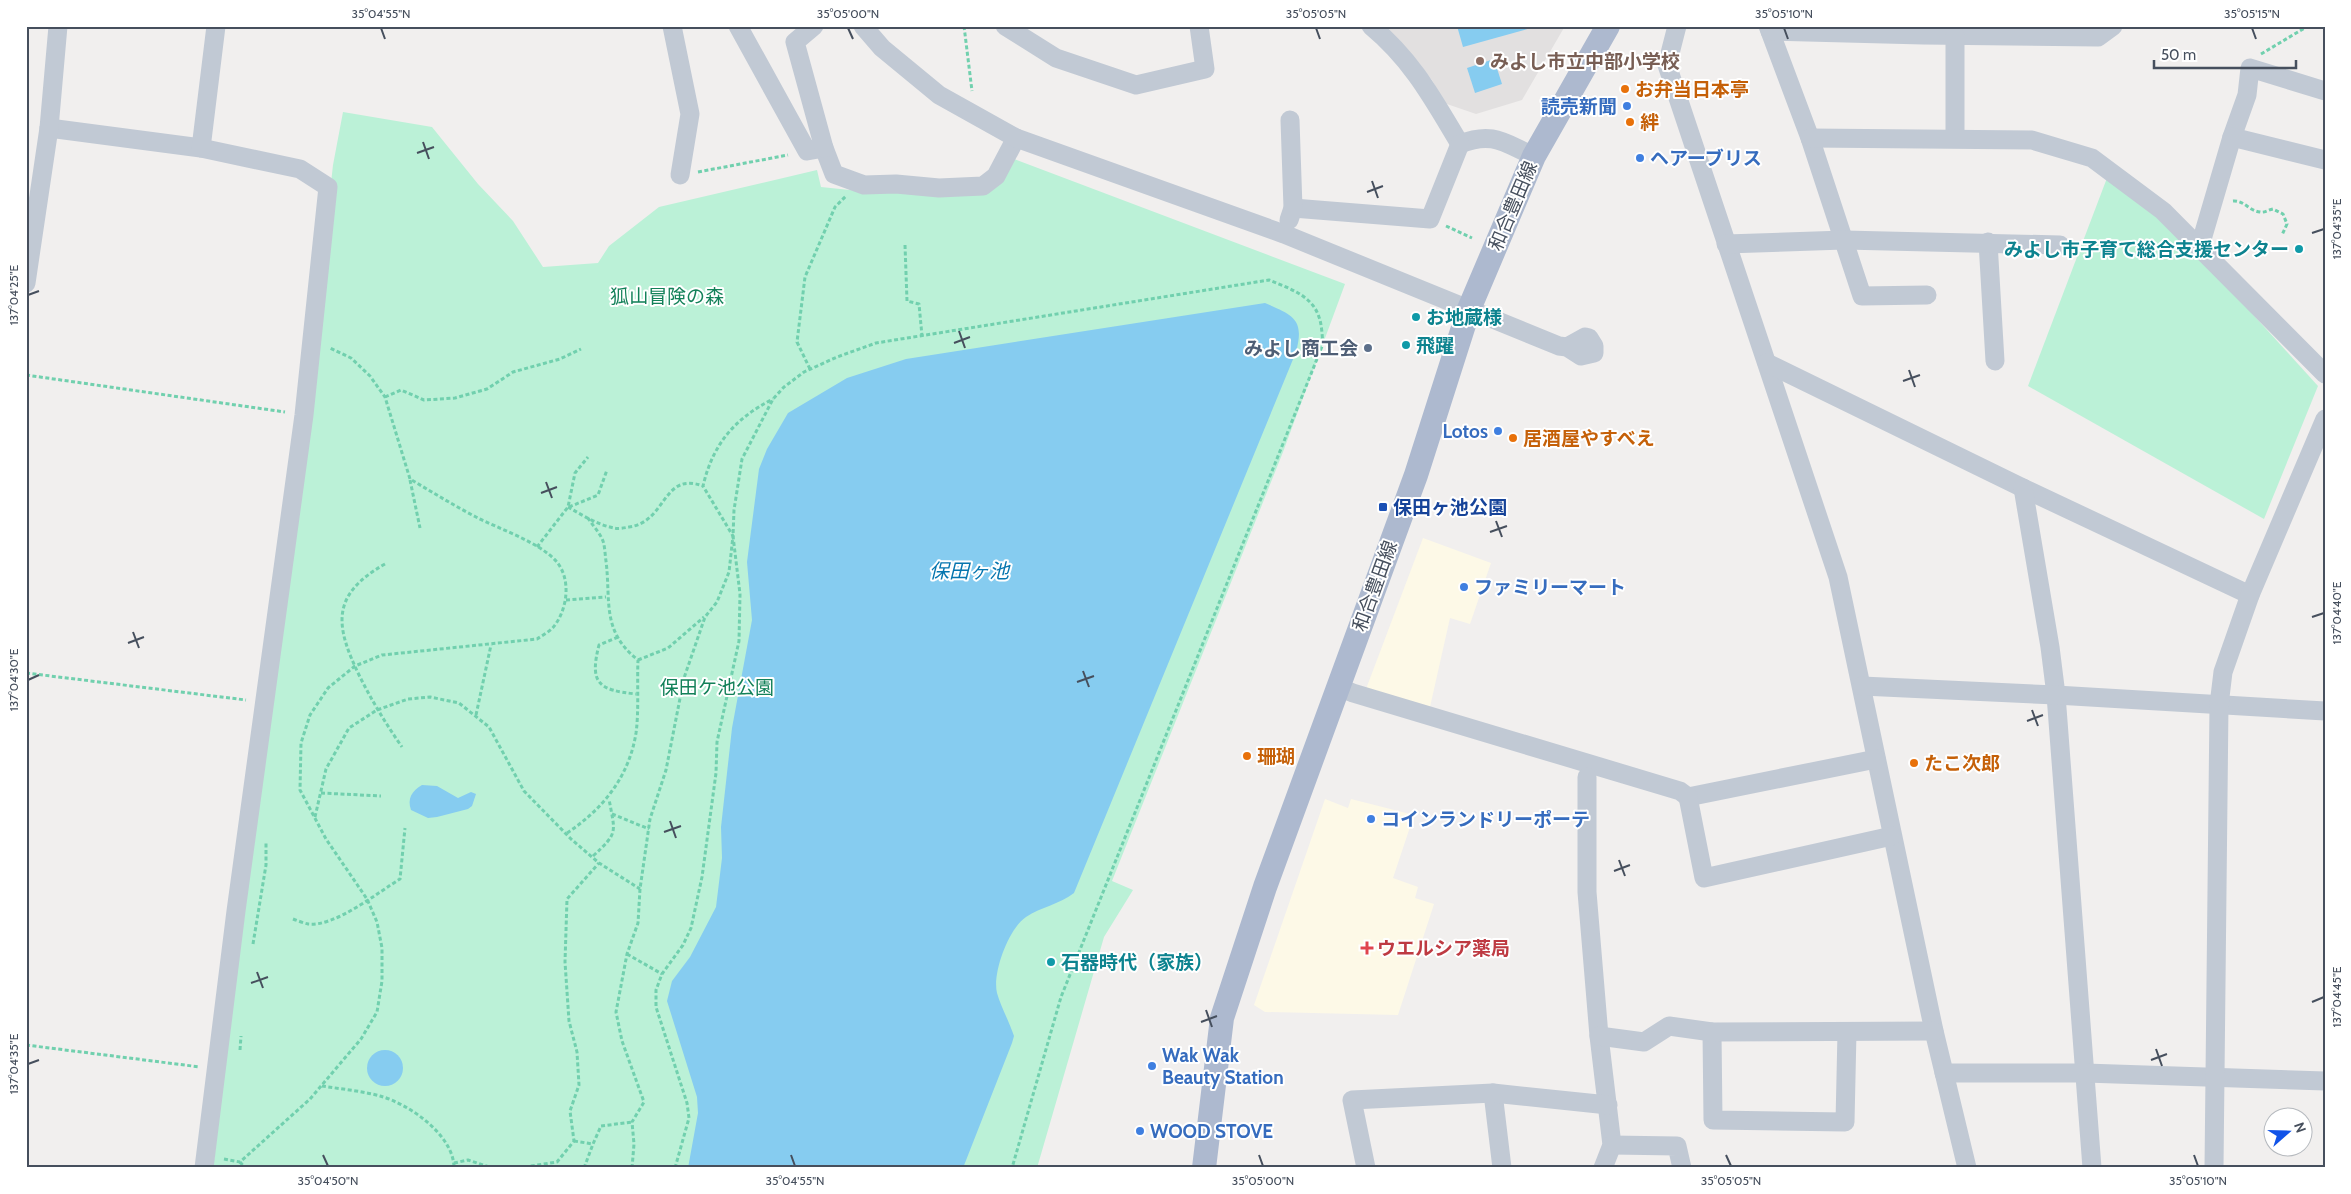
<svg xmlns="http://www.w3.org/2000/svg" width="2351" height="1194" viewBox="0 0 2351 1194" font-family="Cabin,'Noto Sans JP',sans-serif">
	<rect width="100%" height="100%" fill="#f1efee"/>
	<g fill="#fdf9e7">
		<polygon points="1423,538 1491,563 1470,624 1450,618 1430,707 1366,689"/>
		<polygon points="1325,799 1348,808 1351,799 1414,815 1393,878 1418,887 1415,898 1434,904 1398,1015 1265,1012 1254,1005"/>
	</g>
	<polygon fill="#e2e0e0" points="1382,26 1565,26 1522,100 1476,114 1444,103 1432,80 1400,41"/>
	<g fill="#bbf1d7">
		<polygon points="343,112 432,127 478,184 513,221 543,267 598,263 609,246 659,207 817,170 821,187 869,192 984,195 1014,159 1345,284 1283,452 1112,881 1133,890 1104,937 1037,1168 213,1168 240,941 283,617 333,165"/>
		<polygon points="2107,178 2160,218 2197,253 2318,386 2264,519 2028,386"/>
	</g>
	<g fill="#86ccf0">
		<polygon points="1457,26 1530,26 1531,28 1463,47"/>
		<polygon points="1494,59 1502,84 1475,93 1467,68"/>
		<path d="M1265,303c28,12 40,16 31,49l-222,541c-14,11 -33,14 -48,24 -17,11 -34,56 -29,76 4,14 12,28 17,43l-2,7 -49,125h-275l10,-55 -1,-16 -30,-96 5,-20 18,-24 26,-50 6,-49 -1,-31 11,-99 20,-108 -5,-58 12,-93 8,-20 21,-36 59,-35 59,-19z"/>
		<path d="M422,785l15,1 21,12 13,-6 5,2 -4,12 -4,3 -31,8 -9,1 -17,-8c-4,-12 1,-19 11,-25z"/>
		<circle cx="385" cy="1068" r="18"/>
	</g>
	<g fill="none" stroke-linecap="round" stroke-linejoin="round">
		<g stroke="#71d0ae" stroke-width="3" stroke-dasharray="4 2.5" stroke-linecap="butt">
			<polyline points="964,26 972,91"/>
			<polyline points="2261,54 2308,26"/>
			<polyline points="698,172 788,155"/>
			<path d="M2233,201c11,-1 16,10 27,11 4,1 8,-2 13,-3l10,5 4,10 -5,11"/>
			<polyline points="1446,226 1472,238"/>
			<polyline points="905,245 907,301 919,304 922,336"/>
			<polyline points="810,369 797,342 805,277 835,207 846,196"/>
			<polyline points="26,375 285,412"/>
			<polyline points="385,397 401,390 424,400 455,398 487,389 513,372 560,359 581,349"/>
			<polyline points="410,480 420,528"/>
			<path d="M568,507c14,8 30,18 46,21 4,1 10,0 15,-1 38,-5 33,-56 74,-41"/>
			<polyline points="569,507 598,495 607,470"/>
			<polyline points="537,547 568,507 575,473 588,457"/>
			<path d="M385,564c-55,31 -50,62 -25,113 12,24 26,47 42,70"/>
			<polyline points="566,600 606,597"/>
			<path d="M618,637l-19,8c-10,39 0,45 37,49"/>
			<polyline points="638,660 668,648 704,617"/>
			<polyline points="26,673 246,700"/>
			<polyline points="476,715 491,645"/>
			<polyline points="321,793 381,796"/>
			<polyline points="612,814 649,829"/>
			<polyline points="315,817 326,769 349,728 377,710 408,699 430,697 459,703 489,727 524,791 571,839 599,863 640,889"/>
			<path d="M567,833c36,-24 62,-56 69,-100 3,-21 1,-50 2,-73 -37,-29 -27,-59 -32,-99 -1,-6 -1,-14 -3,-20 -3,-8 -10,-15 -15,-23"/>
			<path d="M593,856c26,-24 22,-23 16,-57"/>
			<path d="M293,919c5,2 11,4 15,5 27,3 69,-31 92,-45l5,-51"/>
			<polyline points="253,944 266,865 266,841"/>
			<polyline points="627,954 662,974"/>
			<polyline points="26,1045 200,1067"/>
			<polyline points="240,1050 241,1036"/>
			<path d="M322,1086c19,3 40,5 58,10 29,8 74,39 74,72"/>
			<polyline points="574,1141 593,1144 601,1126 632,1122"/>
			<path d="M224,1159l16,3 70,-63 51,-60 16,-27 5,-31v-33l-5,-26 -10,-23 -41,-60 -26,-49 1,-47 9,-28 18,-27 27,-22 27,-11 155,-16c6,-4 14,-8 18,-14 13,-18 16,-47 1,-64 -17,-19 -57,-32 -80,-44 -23,-12 -44,-25 -66,-38l-25,-82 -15,-21 -19,-18 -21,-10"/>
			<polyline points="240,1162 245,1168"/>
			<polyline points="454,1163 468,1160 492,1168"/>
			<polyline points="518,1168 557,1162 574,1141 570,1111 579,1085 577,1052 569,1021 565,962 567,899 599,863"/>
			<polyline points="584,1168 593,1144"/>
			<path d="M632,1168l2,-24 -2,-22 12,-20 -22,-61 -6,-29 11,-58 11,-31 2,-34 10,-70 16,-49 18,-92 21,-61 12,-15 12,-30 4,-36 -30,-50c10,-42 31,-67 70,-87"/>
			<path d="M675,1168l14,-50 -2,-15 -31,-96v-17l6,-16 21,-29 8,-17 11,-51 14,-104 1,-31 22,-101 1,-47 -7,-58 1,-26 8,-51 31,-60 11,-12 20,-15 33,-15 39,-14 393,-63c19,8 43,15 50,37 3,8 3,19 4,27l-262,653 -49,171"/>
		</g>
		<g stroke="#c1c9d4" stroke-width="19">
			<polyline points="672,26 690,114 680,175"/>
			<polyline points="738,26 807,151 824,148 834,174 864,185 896,184 939,188 983,186 996,176 1016,138"/>
			<polyline points="814,26 795,42 824,148"/>
			<polyline points="863,26 882,48 939,95 1016,138 1284,234 1559,346 1567,347 1585,337 1589,338 1594,346 1594,353 1581,356 1567,347"/>
			<polyline points="1005,26 1056,58 1136,85 1205,69 1199,26"/>
			<path d="M1371,26c42,35 62,73 89,118 33,-13 44,-1 74,12"/>
			<polyline points="1677,26 1667,65 1838,577 1934,1031 1967,1168"/>
			<polyline points="1768,26 1810,138 1862,296 1927,295"/>
			<polyline points="1770,31 1923,35 2098,37 2113,26"/>
			<polyline points="1955,36 1955,138"/>
			<polyline points="49,128 201,148 300,169 328,187 304,415 236,911 204,1168"/>
			<polyline points="2232,137 2247,95 2250,68 2325,91"/>
			<polyline points="1810,138 2032,140 2092,158 2163,211 2325,374"/>
			<polyline points="201,148 216,26"/>
			<polyline points="1293,208 1430,219 1460,144"/>
			<polyline points="1289,220 1293,208 1290,120"/>
			<polyline points="1988,242 1995,361"/>
			<polyline points="1726,244 1844,240 2060,245"/>
			<polyline points="2200,246 2232,137 2325,160"/>
			<polyline points="26,283 49,128 58,26"/>
			<polyline points="1767,363 2023,488 2250,595"/>
			<polyline points="2023,488 2050,647 2056,695 2092,1168"/>
			<polyline points="1862,686 2056,695 2325,711"/>
			<polyline points="1338,687 1353,693 1680,791 1688,797 1876,759"/>
			<polyline points="1587,777 1587,892 1599,1036 1612,1145 1603,1168"/>
			<polyline points="1688,797 1704,878 1892,836"/>
			<polyline points="1712,1032 1713,1120 1845,1122 1847,1032"/>
			<polyline points="1599,1036 1644,1042 1669,1026 1712,1032 1934,1031"/>
			<polyline points="1944,1073 2085,1073 2325,1081"/>
			<polyline points="1493,1093 1502,1168"/>
			<polyline points="1612,1145 1677,1146 1682,1168"/>
			<polyline points="1366,1168 1352,1100 1493,1093 1608,1105"/>
			<polyline points="2214,1168 2219,705 2223,672 2250,595 2325,419"/>
		</g>
		<polyline stroke="#adb9cf" stroke-width="24" points="1204,1168 1222,1018 1265,887 1416,475 1469,309 1534,156 1608,26"/>
	</g>
	<path fill="none" stroke="#464f5d" stroke-width="2" d="M381,28l4,11M848,28l5,11M1316,28l4,11M1784,28l4,11M2252,28l4,11M423,142l6,17M417,153l17,-6M1372,181l6,17M1367,192l16,-6M2312,233l12,-4M28,295l11,-4M959,331l6,17M954,343l16,-6M1909,370l6,17M1903,381l17,-6M546,482l6,16M541,493l16,-6M1496,521l6,16M1490,532l17,-6M2312,617l12,-4M133,632l6,16M128,643l16,-6M1083,671l6,16M28,680l11,-5M1077,682l17,-6M2032,710l6,16M2027,721l16,-6M670,821l6,17M664,832l17,-6M1619,860l6,16M1614,871l16,-6M257,972l6,16M251,983l17,-6M2312,1002l12,-5M1206,1010l6,17M1201,1022l16,-6M2156,1049l6,17M2151,1060l16,-6M28,1064l11,-4M323,1155l5,11M791,1155l4,11M1259,1155l4,11M1726,1155l5,11M2194,1155l4,11"/>
	<circle fill="#8d6e63" stroke="#fff" stroke-width="2" cx="1480" cy="61" r="5"/>
	<g fill="#e8710a" stroke="#fff" stroke-width="2">
		<circle cx="1625" cy="89" r="5"/>
		<circle cx="1630" cy="122" r="5"/>
		<circle cx="1513" cy="438" r="5"/>
		<circle cx="1247" cy="756" r="5"/>
		<circle cx="1914" cy="763" r="5"/>
	</g>
	<g fill="#3f7fe0" stroke="#fff" stroke-width="2">
		<circle cx="1627" cy="106" r="5"/>
		<circle cx="1640" cy="158" r="5"/>
		<circle cx="1498" cy="431" r="5"/>
		<circle cx="1464" cy="587" r="5"/>
		<circle cx="1371" cy="819" r="5"/>
		<circle cx="1152" cy="1066" r="5"/>
		<circle cx="1140" cy="1131" r="5"/>
	</g>
	<g fill="#0f9aa8" stroke="#fff" stroke-width="2">
		<circle cx="2299" cy="249" r="5"/>
		<circle cx="1416" cy="317" r="5"/>
		<circle cx="1406" cy="345" r="5"/>
		<circle cx="1051" cy="962" r="5"/>
	</g>
	<circle fill="#5c6f8a" stroke="#fff" stroke-width="2" cx="1368" cy="348" r="5"/>
	<rect fill="#1a4fb4" stroke="#fff" stroke-width="2" x="1378" y="502" width="10" height="10" rx="2.5"/>
	<path fill="#e0444e" stroke="#fff" stroke-width="2" d="M1364.5 940.5h5v5h5v5h-5v5h-5v-5h-5v-5h5z"/>
	<g text-anchor="middle" dominant-baseline="central" stroke-width="4" stroke-linejoin="round" paint-order="stroke">
		<g font-size="19" font-weight="bold" fill="#785e54" stroke="#fff" text-anchor="start">
			<text x="1490" y="61">みよし市立中部小学校</text>
		</g>
		<g font-size="19" font-weight="bold" fill="#c56008" stroke="#fff" text-anchor="start">
			<text x="1635" y="89">お弁当日本亭</text>
			<text x="1640" y="122">絆</text>
			<text x="1523" y="438">居酒屋やすべえ</text>
			<text x="1257" y="756">珊瑚</text>
			<text x="1924" y="763">たこ次郎</text>
		</g>
		<g font-size="19" font-weight="bold" fill="#366cbe" stroke="#fff" text-anchor="start">
			<text x="1617" y="106" text-anchor="end">読売新聞</text>
			<text x="1650" y="158">ヘアーブリス</text>
			<text x="1488" y="431" text-anchor="end">Lotos</text>
			<text x="1474" y="587">ファミリーマート</text>
			<text x="1381" y="819">コインランドリーポーテ</text>
			<text x="1162" y="1055">Wak Wak<tspan x="1162" dy="22">Beauty Station</tspan></text>
			<text x="1150" y="1131">WOOD STOVE</text>
		</g>
		<g font-size="19" fill="#464f5d" stroke="#fff">
			<text transform="translate(1513 206) rotate(-67)">和合豊田線</text>
			<text transform="translate(1375 586) rotate(-70)">和合豊田線</text>
		</g>
		<g font-size="19" font-weight="bold" fill="#0d838f" stroke="#fff" text-anchor="start">
			<text x="2289" y="249" text-anchor="end">みよし市子育て総合支援センター</text>
			<text x="1426" y="317">お地蔵様</text>
			<text x="1416" y="345">飛躍</text>
			<text x="1061" y="962">石器時代（家族）</text>
		</g>
		<g font-size="19" fill="#138159" stroke="#fff">
			<text x="667" y="296">狐山冒険の森</text>
			<text x="717" y="687">保田ケ池公園</text>
		</g>
		<g font-size="19" font-weight="bold" fill="#4e5e75" stroke="#fff" text-anchor="end">
			<text x="1358" y="348">みよし商工会</text>
		</g>
		<g font-size="19" font-weight="bold" fill="#164399" stroke="#fff" text-anchor="start">
			<text x="1393" y="507">保田ヶ池公園</text>
		</g>
		<g font-size="19" font-weight="bold" fill="#be3a42" stroke="#fff" text-anchor="start">
			<text x="1377" y="948">ウエルシア薬局</text>
		</g>
		<g font-size="20" font-style="italic" fill="#0676af" stroke="#fff">
			<text x="969" y="571">保田ヶ池</text>
		</g>
	</g>
	<rect width="2351" height="1194" fill="none" stroke="#ffffff" stroke-width="55"/>
	<g transform="translate(2288 1132) rotate(70)"><circle r="24" fill="#ffffff" stroke="#b5b9be"/>
	<path d="M0-4L9 19L0 12L-9 19Z" fill="#1153e8"/>
	<text y="-8" font-size="14" font-weight="bold" text-anchor="middle" fill="#464f5d">N</text>
	</g>
	<path d="M2154 60v8h142v-8" fill="none" stroke="#464f5d" stroke-width="2.5"/>
	<text x="2161" y="60" font-size="15" fill="#464f5d" stroke="#ffffff" stroke-width="4" paint-order="stroke">50 m</text>
	<rect x="28" y="28" width="2296" height="1138" fill="none" stroke="#464f5d" stroke-width="2"/>
	<g font-size="12" text-anchor="middle" fill="#464f5d">
		<text x="381" y="18">35°04'55"N</text>
		<text x="848" y="18">35°05'00"N</text>
		<text x="1316" y="18">35°05'05"N</text>
		<text x="1784" y="18">35°05'10"N</text>
		<text x="2252" y="18">35°05'15"N</text>
		<text transform="translate(2337 229) rotate(-90)" y="4">137°04'35"E</text>
		<text transform="translate(14 295) rotate(-90)" y="4">137°04'25"E</text>
		<text transform="translate(2337 613) rotate(-90)" y="4">137°04'40"E</text>
		<text transform="translate(14 680) rotate(-90)" y="4">137°04'30"E</text>
		<text transform="translate(2337 997) rotate(-90)" y="4">137°04'45"E</text>
		<text transform="translate(14 1064) rotate(-90)" y="4">137°04'35"E</text>
		<text x="328" y="1185">35°04'50"N</text>
		<text x="795" y="1185">35°04'55"N</text>
		<text x="1263" y="1185">35°05'00"N</text>
		<text x="1731" y="1185">35°05'05"N</text>
		<text x="2198" y="1185">35°05'10"N</text>
	</g>
</svg>
